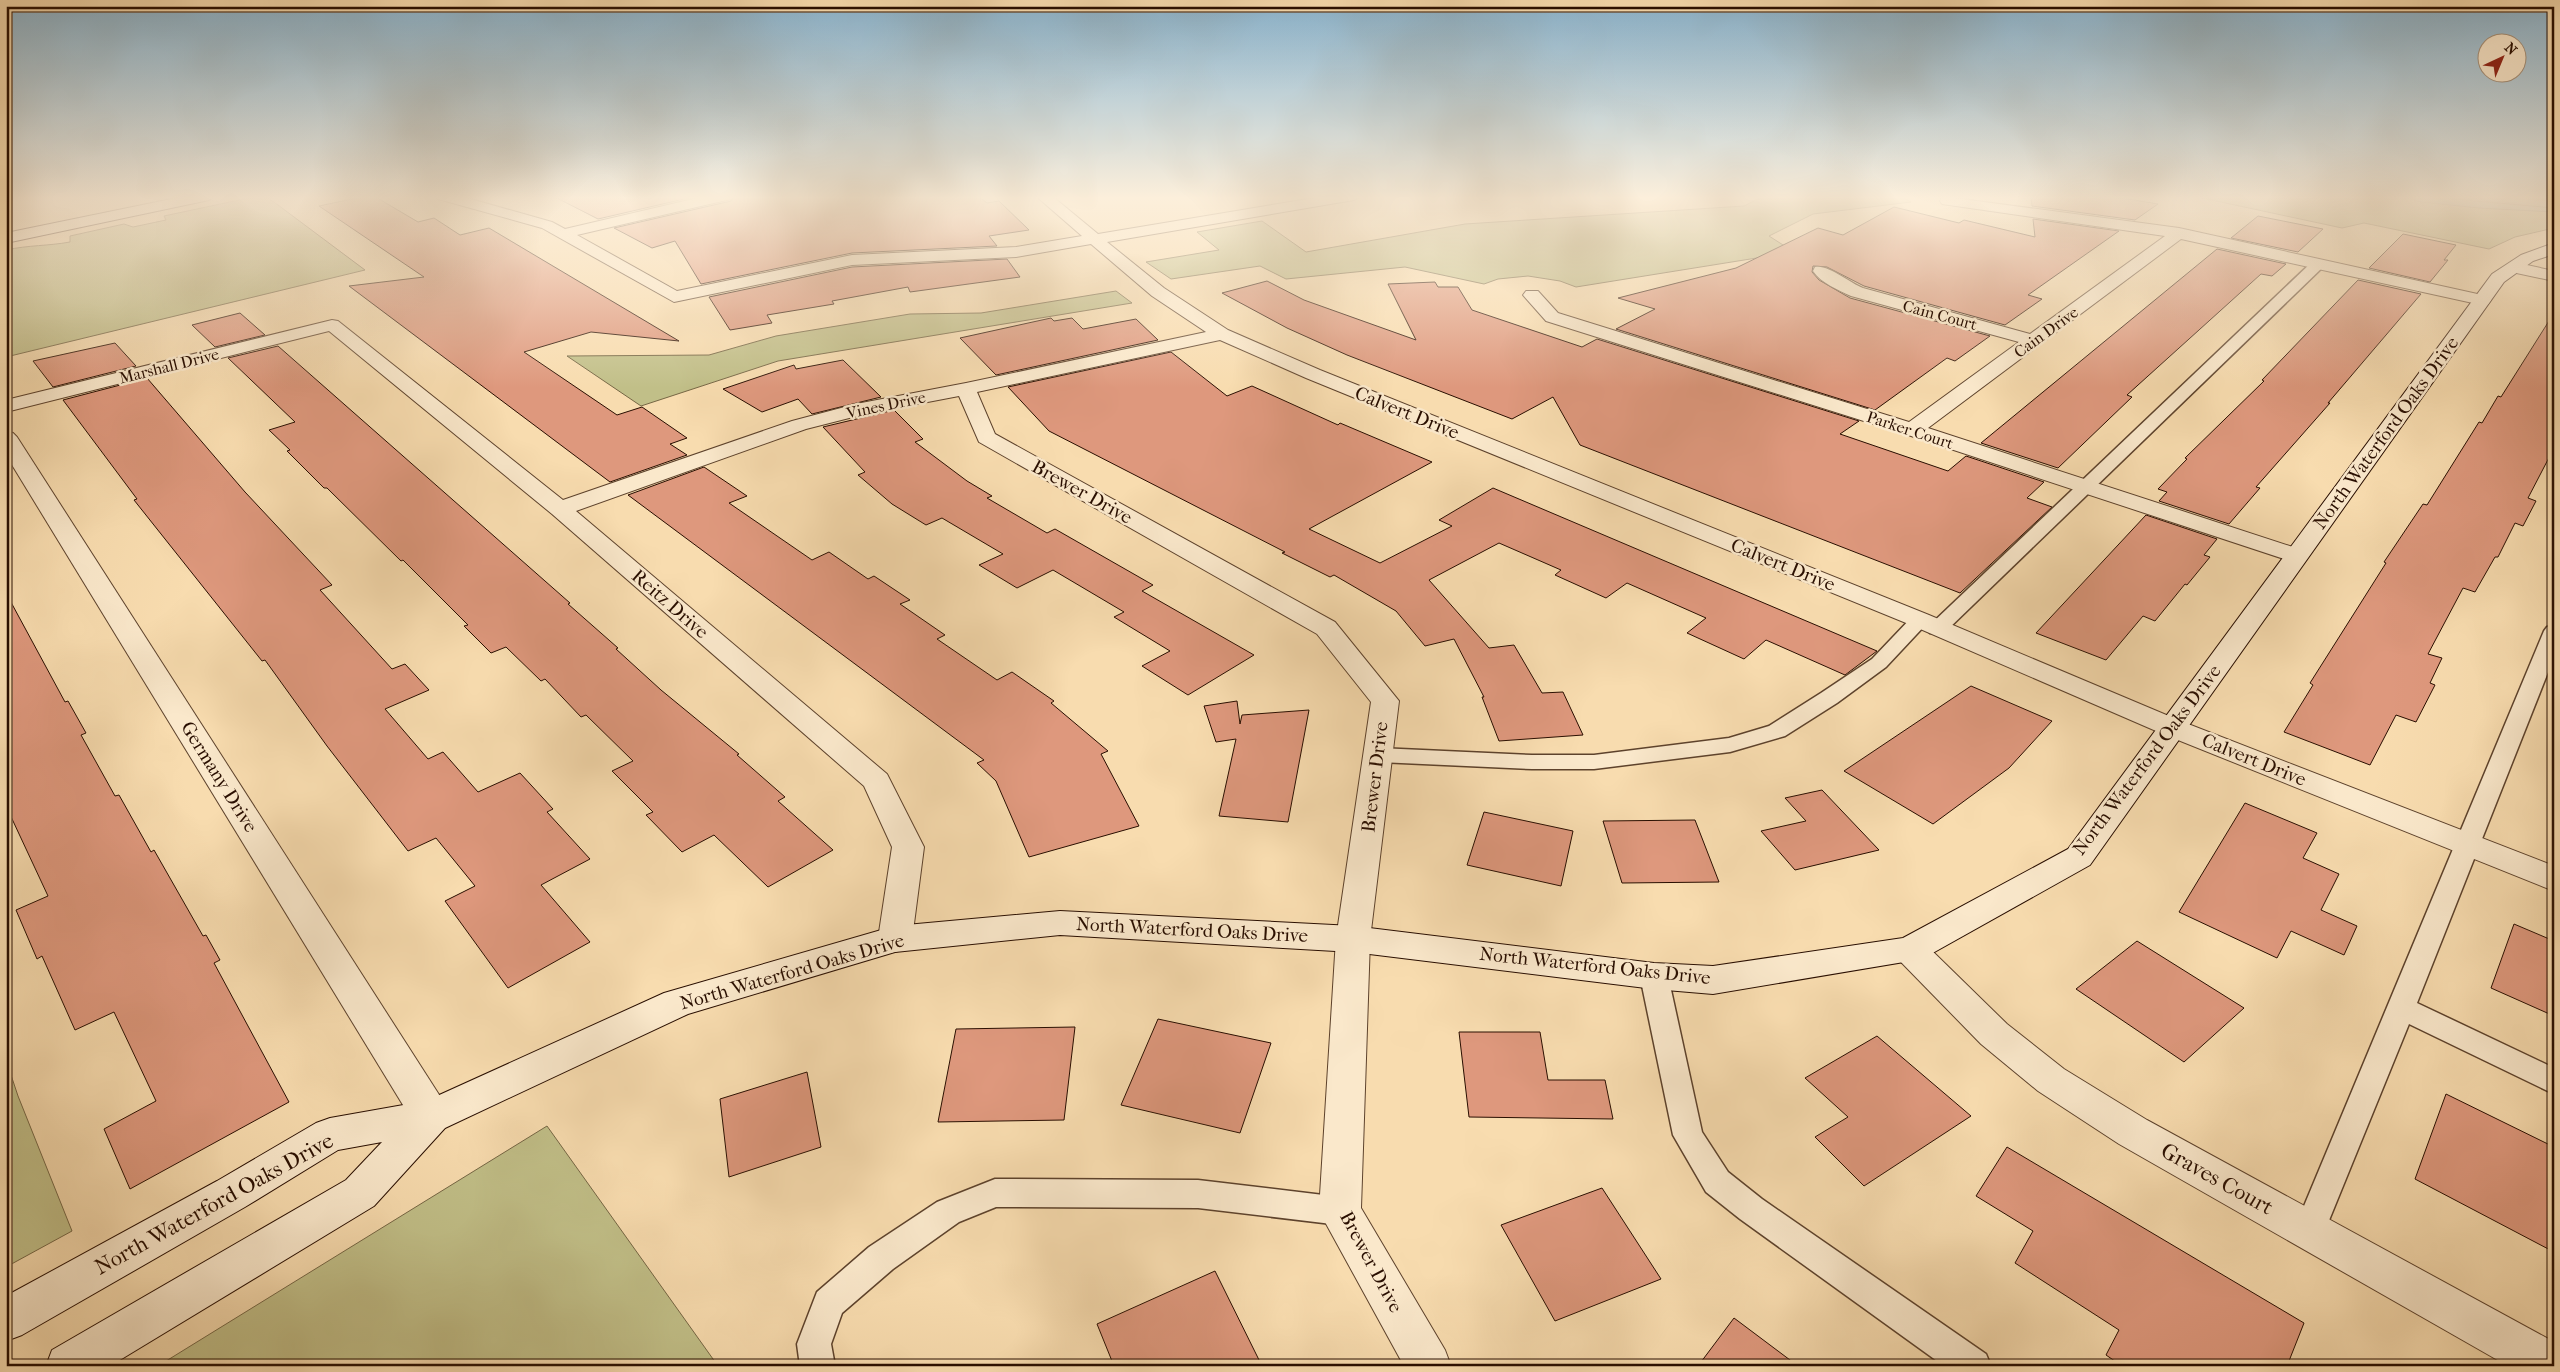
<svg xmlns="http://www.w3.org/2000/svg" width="2560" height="1372" viewBox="0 0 2560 1372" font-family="'IM FELL French Canon',serif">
	<rect width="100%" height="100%" fill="#f8dcaf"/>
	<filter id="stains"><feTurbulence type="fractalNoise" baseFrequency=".004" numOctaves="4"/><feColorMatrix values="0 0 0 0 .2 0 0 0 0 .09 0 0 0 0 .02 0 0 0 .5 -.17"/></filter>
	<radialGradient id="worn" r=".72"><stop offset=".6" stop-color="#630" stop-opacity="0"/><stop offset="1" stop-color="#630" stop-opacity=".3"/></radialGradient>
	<g fill="#c1bf88" stroke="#756644">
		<path d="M258,196h7l13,9 87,65 -359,87v-107c23,-5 42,-4 64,-8v-6l54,-12 9,3 33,-7 -2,-4z"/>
		<polygon points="1764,196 1901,196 1911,202 1813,214 1769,236 1794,252 1576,287 1560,281 1528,276 1498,279 1484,284 1405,267 1286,279 1260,266 1171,279 1146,262 1219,250 1197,232 1262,221 1306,252 1465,224 1744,206"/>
		<polygon points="2193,196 2554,196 2554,228 2515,237 2489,249 2364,223 2342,228"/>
		<polygon points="1116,291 1132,303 778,361 641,406 567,356 709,355 776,336 910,314 981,313"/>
		<polygon points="6,1060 18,1096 72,1231 6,1267"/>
		<polygon points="547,1126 718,1366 158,1366"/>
	</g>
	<polygon fill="#9ebab1" stroke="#6f756a" points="2411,196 2554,196 2554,212 2479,208 2421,202 2405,197"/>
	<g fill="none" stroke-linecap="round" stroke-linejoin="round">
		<g stroke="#646458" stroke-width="1">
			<polyline points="2420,196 2554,208"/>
			<polyline points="2471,196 2554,201"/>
		</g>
	</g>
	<g fill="#de987d" stroke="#290e00">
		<polygon points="366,196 374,196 418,222 434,218 460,235 489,228 679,341 591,332 524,352 617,415 642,407 687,438 670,444 687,455 610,482 349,286 424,277 319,206"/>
		<polygon points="553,196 697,196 598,219"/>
		<polygon points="735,196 978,196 987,203 999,201 1029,230 989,236 997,246 852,253 701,284 675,241 652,248 614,228 731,201"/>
		<polygon points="2031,196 2110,196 2158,204 2135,220 2032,206"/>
		<polygon points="1894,207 1959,223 1964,220 2035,237 2033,219 2119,231 2028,295 2042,299 2005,325 1864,286 1827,267 1813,266 1812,272 1819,280 1850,298 1990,336 1955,361 1947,358 1875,410 1616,329 1655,309 1618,298 1736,268 1818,228 1843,235"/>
		<polygon points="2258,216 2323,229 2298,252 2231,238"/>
		<polygon points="2403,234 2456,245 2444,260 2448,260 2430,282 2369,268"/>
		<polygon points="2217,249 2286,264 2272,276 2261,274 2127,395 2132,397 2058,468 1981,443"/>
		<polygon points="1007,259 1020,277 910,292 908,287 832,301 834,304 767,315 772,323 730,330 709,297 852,267"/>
		<polygon points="2358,280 2421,294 2328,403 2330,403 2256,487 2260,488 2229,524 2159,501 2167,492 2158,489 2187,459 2185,458 2264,381 2262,380"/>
		<polygon points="1267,281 1304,300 1416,340 1388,284 1435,282 1438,287 1458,287 1472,310 1582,347 1597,339 1859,421 1840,434 1948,471 1966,456 2044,482 2027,498 2052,507 1960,593 1580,445 1553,397 1512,419 1347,355 1287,328 1222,293"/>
		<polygon points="240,313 265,335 215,347 192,325"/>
		<polygon points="2554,313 2554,448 2528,498 2536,501 2523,526 2515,523 2498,557 2495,557 2475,592 2463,588 2428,654 2442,658 2430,683 2435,685 2416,722 2396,715 2370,765 2284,732 2313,685 2310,683 2386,563 2384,562 2423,504 2427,505 2479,422 2482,423 2498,396 2501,397"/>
		<polygon points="1051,318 1054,321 1072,318 1083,329 1136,319 1158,340 996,375 960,338"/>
		<polygon points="115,343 136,366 53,387 33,361"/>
		<polygon points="278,346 570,603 568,604 618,648 616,649 661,690 739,754 737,755 785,797 778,801 833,850 768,887 714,835 682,852 646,815 653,812 612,771 633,761 586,715 581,717 545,679 541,681 506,647 491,653 464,626 468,625 403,560 401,561 327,488 324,488 287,451 290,450 269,430 295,422 228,358"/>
		<polygon points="1171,352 1227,396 1252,386 1338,425 1340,423 1432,462 1309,529 1380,563 1452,526 1439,520 1493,488 1877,651 1845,675 1766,640 1744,659 1687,633 1706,618 1627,583 1606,598 1555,575 1561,570 1499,543 1429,580 1489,648 1514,645 1542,693 1563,692 1583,735 1499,741 1482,697 1484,697 1454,639 1425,646 1396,611 1334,575 1330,577 1282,553 1285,552 1049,431 1008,387"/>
		<polygon points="843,360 881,397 812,414 798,399 762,412 723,389 794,365 796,369"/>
		<polygon points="147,378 245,492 332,585 320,590 392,669 405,664 429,690 385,709 428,759 443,752 478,792 520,773 553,809 547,812 590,859 541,885 590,942 508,988 445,901 475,886 436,838 408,851 327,746 265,660 262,661 134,500 137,499 63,400"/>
		<polygon points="894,410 923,439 915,442 967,481 992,496 987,498 1047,533 1055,529 1153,585 1142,591 1254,655 1188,695 1142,666 1170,651 1114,617 1124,612 1053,570 1017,588 979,565 1003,554 942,518 926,525 892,504 858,475 865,472 823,427"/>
		<polygon points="704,467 747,496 729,503 812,560 829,552 868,579 874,576 910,600 900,604 945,635 937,639 997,680 1012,672 1054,701 1051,703 1108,751 1101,754 1139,826 1029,857 996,781 977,763 984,760 628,495"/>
		<polygon points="2146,515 2217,539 2204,555 2210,557 2187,585 2185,584 2155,621 2143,616 2106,660 2036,633"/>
		<polygon points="6,593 65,702 68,701 86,733 81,735 115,796 119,795 151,852 154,850 203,936 206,935 220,960 214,963 289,1102 130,1189 104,1129 156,1101 114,1012 75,1030 42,956 37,959 16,910 48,896 6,806"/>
		<polygon points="1971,686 2052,721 2009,768 1933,824 1844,771"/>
		<polygon points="1237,701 1240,724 1242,715 1309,710 1288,822 1219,816 1236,739 1216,742 1204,706"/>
		<polygon points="1822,790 1879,850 1795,870 1761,831 1806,821 1785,798"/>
		<polygon points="2245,803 2317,833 2303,858 2339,874 2321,910 2357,926 2344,955 2291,931 2277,958 2179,912"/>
		<polygon points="1484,812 1573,831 1561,886 1467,865"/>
		<polygon points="1695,820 1719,882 1622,883 1603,821"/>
		<polygon points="2514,924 2554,941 2554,1016 2491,988"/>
		<polygon points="2137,941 2244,1008 2184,1062 2076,989"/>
		<polygon points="1158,1019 1271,1043 1240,1133 1121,1105"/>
		<polygon points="1075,1027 1064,1120 938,1122 956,1029"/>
		<polygon points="1459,1032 1540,1032 1548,1080 1605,1080 1613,1119 1469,1117"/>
		<polygon points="1877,1036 1971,1116 1864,1186 1815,1137 1848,1117 1805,1078"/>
		<polygon points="807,1072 821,1147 729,1177 720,1099"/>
		<polygon points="2446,1094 2554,1147 2554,1252 2415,1179"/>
		<polygon points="2007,1147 2304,1323 2287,1366 2122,1366 2106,1355 2119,1330 2015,1263 2033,1231 1976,1196"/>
		<polygon points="1602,1188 1661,1279 1555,1321 1501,1225"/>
		<polygon points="1215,1271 1262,1366 1114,1366 1097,1324"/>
		<polygon points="1734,1318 1798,1366 1698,1366"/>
	</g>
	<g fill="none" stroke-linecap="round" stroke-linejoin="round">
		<defs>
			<g id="lane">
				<polygon points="2318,260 2324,264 2323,267 1944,633 1930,633 1927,629 1930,625 2313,261"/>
				<polygon points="1920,614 1927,616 1930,620 1886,667 1837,703 1785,736 1730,752 1594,769 1532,769 1379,762 1371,760 1368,755 1371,750 1379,748 1532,755 1594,755 1729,738 1769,726 1821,693 1872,659 1913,616"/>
				<polygon points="2554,625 2554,657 2417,1003 2554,1068 2554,1094 2409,1024 2321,1240 2310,1245 2299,1240 2294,1230 2544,631 2547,627"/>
				<polygon points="1654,966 1664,969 1668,976 1702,1132 1728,1172 1762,1199 1986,1354 1991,1366 1944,1366 1740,1219 1706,1192 1673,1135 1640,976 1644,969"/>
				<polygon points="995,1179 1198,1180 1340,1197 1351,1201 1356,1211 1351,1221 1340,1225 1198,1208 996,1207 959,1222 893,1269 842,1313 831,1344 835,1366 800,1366 797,1344 817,1292 869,1247 937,1202"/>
			</g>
			<g id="street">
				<polygon points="436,196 460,196 552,222 565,229 706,196 733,196 731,199 577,235 677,291 852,255 1016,247 1082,236 1036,196 1052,196 1098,234 1326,196 1361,196 1354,200 1107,242 1164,288 1228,330 1320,370 1929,615 2183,722 2554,866 2554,891 2163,734 1911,625 1306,378 1220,340 977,392 995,434 1335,622 1399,701 1370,939 1361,1208 1445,1350 1451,1366 1404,1366 1319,1211 1336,939 1371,702 1317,634 979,442 959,396 865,414 806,429 576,511 887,774 924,847 912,939 907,948 895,952 883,948 878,939 892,847 864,786 552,514 329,331 6,412 6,400 332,320 338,321 563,500 792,421 856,404 966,383 1206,332 1152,296 1091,244 1016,257 852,265 674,302 542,228 438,199"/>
				<path d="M1947,197l232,31 303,67 6,1 3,4 -3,4 -6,1 -301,-66 -253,189 377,123 3,5 -3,5 -9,2 -391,-129 -359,-113 -23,-26 3,-4h12l20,22 351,109 110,-80 -168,-46c-13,-6 -30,-13 -38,-25l2,-4c13,-3 35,16 48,21l167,46 135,-98 -223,-32 -2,-3 2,-3z"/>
				<polygon points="2513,262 2554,271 2554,281 2507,271 2505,267"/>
				<polygon points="6,431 13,433 17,437 445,1104 450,1116 445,1128 431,1132 417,1128 6,455"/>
				<polygon points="1910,937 1922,941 2007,1024 2064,1069 2147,1120 2554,1342 2554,1366 2508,1366 2119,1144 2038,1091 1981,1044 1898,959 1893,950 1898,941"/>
			</g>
			<g id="secondary">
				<polygon points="186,196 216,196 209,200 6,243 6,233"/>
				<polygon points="2554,243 2554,254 2533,261 2504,282 2090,865 1922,959 1713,994 1654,989 1353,952 1060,935 895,952 688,1014 445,1128 374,1206 110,1366 46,1366 52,1350 346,1180 382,1142 338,1150 245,1207 22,1335 6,1341 6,1296 217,1181 316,1123 330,1118 426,1101 664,993 895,926 1060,911 1353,926 1654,963 1713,966 1903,938 2068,849 2492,274 2521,255"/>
			</g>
		</defs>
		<use href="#lane" stroke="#5d422c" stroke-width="3"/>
		<use href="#street" stroke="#5d422c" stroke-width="2"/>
		<use href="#secondary" stroke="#290e00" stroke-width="2"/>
		<use href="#lane" fill="#fae8cb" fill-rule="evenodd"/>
		<use href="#street" fill="#fae8cb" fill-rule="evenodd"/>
		<use href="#secondary" fill="#fae8cb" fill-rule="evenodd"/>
	</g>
	<linearGradient id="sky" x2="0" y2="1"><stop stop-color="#8ab6d2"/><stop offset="0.51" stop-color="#fcefdb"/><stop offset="1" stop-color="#fcefdb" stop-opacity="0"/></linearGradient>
	<rect width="2560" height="388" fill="url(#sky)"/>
	<g text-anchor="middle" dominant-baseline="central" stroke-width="5" stroke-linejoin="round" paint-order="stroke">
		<g font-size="16" fill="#290e00" stroke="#fae8cb">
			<text transform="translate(1940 315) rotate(15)">Cain Court</text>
			<text transform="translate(2046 332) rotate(-36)">Cain Drive</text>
			<text transform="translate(169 366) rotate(-14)">Marshall Drive</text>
			<text transform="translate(886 405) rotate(-12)">Vines Drive</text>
			<text transform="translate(1910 430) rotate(18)">Parker Court</text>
		</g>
		<g font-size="19" fill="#290e00" stroke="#fae8cb">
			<text transform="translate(1407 413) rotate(22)">Calvert Drive</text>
			<text transform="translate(2386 433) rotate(-54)">North Waterford Oaks Drive</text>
			<text transform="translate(1082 492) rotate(29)">Brewer Drive</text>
			<text transform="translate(1783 565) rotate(22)">Calvert Drive</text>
			<text transform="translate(670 604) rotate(41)">Reitz Drive</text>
			<text transform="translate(2147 760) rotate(-53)">North Waterford Oaks Drive</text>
			<text transform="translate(2254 760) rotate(22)">Calvert Drive</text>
			<text transform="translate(219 777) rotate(58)">Germany Drive</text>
			<text transform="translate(1375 777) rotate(-83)">Brewer Drive</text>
			<text transform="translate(1192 930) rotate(3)">North Waterford Oaks Drive</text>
			<text transform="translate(1595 966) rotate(6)">North Waterford Oaks Drive</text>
			<text transform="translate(792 972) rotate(-16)">North Waterford Oaks Drive</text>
			<text transform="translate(1371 1262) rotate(62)">Brewer Drive</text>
		</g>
		<g font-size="22" fill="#290e00" stroke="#fae8cb">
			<text transform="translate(2217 1179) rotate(29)">Graves Court</text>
			<text transform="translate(214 1204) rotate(-29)">North Waterford Oaks Drive</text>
		</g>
	</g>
	<rect width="2560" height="1372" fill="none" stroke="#f8dcaf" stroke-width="25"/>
	<rect x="8" y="8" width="2545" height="1357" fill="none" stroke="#290e00" stroke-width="2.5"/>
	<rect x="12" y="12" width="2535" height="1347" fill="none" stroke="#290e00"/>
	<g transform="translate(2502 58) rotate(44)"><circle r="24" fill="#fae8cb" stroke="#a6917a"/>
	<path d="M0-4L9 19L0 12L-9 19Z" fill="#8f2418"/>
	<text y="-8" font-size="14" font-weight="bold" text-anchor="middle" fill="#290e00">N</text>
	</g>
	<rect width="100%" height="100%" filter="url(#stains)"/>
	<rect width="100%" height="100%" fill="url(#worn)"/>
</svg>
